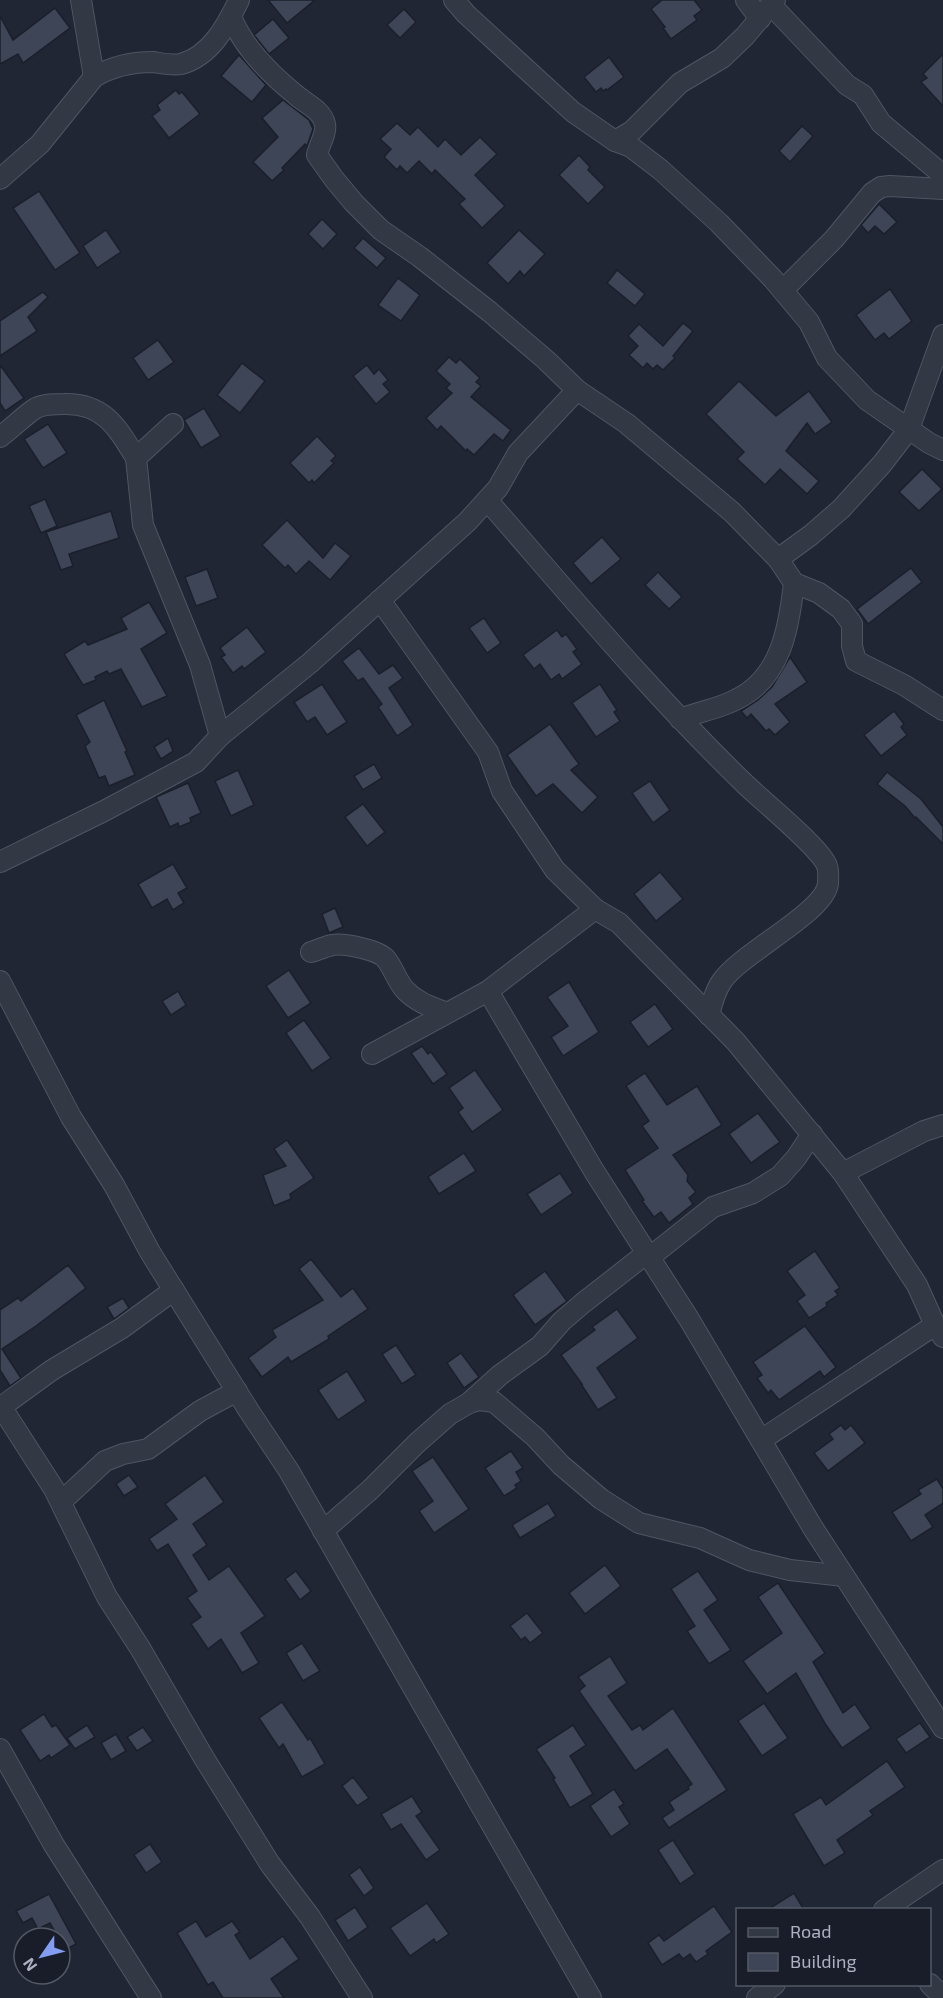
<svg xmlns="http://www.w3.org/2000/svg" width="943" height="1998" viewBox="0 0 943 1998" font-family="'Exo 2',sans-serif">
	<rect width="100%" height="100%" fill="#202634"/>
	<g fill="#3e4557" stroke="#1b1f2b" stroke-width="1.5">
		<polygon points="268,0 315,0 287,23"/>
		<polygon points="662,0 694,0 702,10 694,16 697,20 671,39 663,28 665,27 651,9"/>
		<polygon points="55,8 70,28 23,63 18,54 0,64 0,16 13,40"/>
		<polygon points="404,9 416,22 400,38 387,25"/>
		<polygon points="273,19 289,38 269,54 254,35"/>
		<polygon points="943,54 943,106 921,82 927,78 923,74"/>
		<polygon points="239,55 266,85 252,102 221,76"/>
		<polygon points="609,57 624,77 607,90 606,89 603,91 601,88 596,92 584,77"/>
		<polygon points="176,90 179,94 182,92 200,114 169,138 152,116 160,110 157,105"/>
		<polygon points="283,100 309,120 313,129 307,146 305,144 282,168 284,170 272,181 253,162 278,137 262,118"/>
		<polygon points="397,123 410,135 418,127 438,147 445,139 461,155 480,137 497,154 475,175 505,206 482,228 459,204 465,199 435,170 432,174 419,161 407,173 400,166 397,170 384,157 391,149 380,139"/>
		<polygon points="802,126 813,136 790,162 779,151"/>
		<polygon points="579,155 590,167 588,170 605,187 588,204 559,175"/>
		<polygon points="39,191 80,253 55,270 13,208"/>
		<polygon points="879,204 897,222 884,234 875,226 868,233 861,225"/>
		<polygon points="322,219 337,234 323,249 308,234"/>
		<polygon points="106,230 121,252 97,268 83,246"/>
		<polygon points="519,230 545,254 524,276 520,271 508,284 487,263"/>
		<polygon points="363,238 386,258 377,268 354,248"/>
		<polygon points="617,270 645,294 635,306 607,283"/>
		<polygon points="398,278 420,295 401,321 378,305"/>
		<polygon points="890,289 912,321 889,339 884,333 875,340 856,315"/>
		<polygon points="43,292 48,297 28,317 37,331 0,356 0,321"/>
		<polygon points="683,323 693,331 673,356 675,358 663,370 657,365 653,369 647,363 643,368 629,355 638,346 628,336 639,324 663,346"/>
		<polygon points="158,340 174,362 148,380 133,358"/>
		<polygon points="449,357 456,363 460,359 480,378 476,382 481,386 471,397 511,430 503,441 494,434 474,455 467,449 466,451 441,426 437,430 426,418 452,393 446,388 450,384 436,371"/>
		<polygon points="242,363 265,381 240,413 217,395"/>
		<polygon points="0,365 24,398 5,411 0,403"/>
		<polygon points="367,365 374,374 379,369 388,380 383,384 390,392 376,404 353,376"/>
		<polygon points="739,381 776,416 809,391 832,422 815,434 807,423 786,451 819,481 807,494 780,469 765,485 737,459 744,452 706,414"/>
		<polygon points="204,408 221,436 201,448 184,420"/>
		<polygon points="48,424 67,453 43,468 24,439"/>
		<polygon points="317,436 336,456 331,461 334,463 314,483 312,480 309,483 290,463"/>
		<polygon points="922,469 942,489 919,511 899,492"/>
		<polygon points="45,499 57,526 41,533 29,506"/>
		<polygon points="111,511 119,538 69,554 73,566 61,570 46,532"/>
		<polygon points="287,520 323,558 335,543 351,556 330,580 309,561 296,574 288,565 285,568 262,545"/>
		<polygon points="602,537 621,559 591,584 573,563"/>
		<polygon points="911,568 922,582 868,624 857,609"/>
		<polygon points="207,569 218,598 196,606 185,577"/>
		<polygon points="658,572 682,597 669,609 645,585"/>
		<polygon points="149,602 167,633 141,649 167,696 142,707 121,669 109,674 107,671 95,677 96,680 83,685 64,654 85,641 88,645 127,629 121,618"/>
		<polygon points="484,618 501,643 487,653 469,628"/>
		<polygon points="247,627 266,652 244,669 242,666 233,673 221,657 225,655 220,648"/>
		<polygon points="557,630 562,637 566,634 577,649 573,652 582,664 562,679 559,674 551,680 540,664 534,669 523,655"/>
		<polygon points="359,648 379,674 393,665 403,678 389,688 413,725 397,736 378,707 382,704 363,678 358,681 342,661"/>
		<polygon points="790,657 807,682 775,704 790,722 775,735 769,729 766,731 751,714 747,718 741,711 758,700 772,687"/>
		<polygon points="322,684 347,722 327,735 315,717 307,722 294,702"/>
		<polygon points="600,684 617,710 614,712 620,721 596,737 572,703"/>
		<polygon points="104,700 127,751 125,752 135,775 109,786 105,776 99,778 85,746 90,742 76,715"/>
		<polygon points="894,711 904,724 901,727 907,735 881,756 864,735"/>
		<polygon points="550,724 579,764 571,770 598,797 582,813 553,784 536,796 507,755"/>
		<polygon points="168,738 173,751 161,759 154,747"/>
		<polygon points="374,764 382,778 363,790 354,776"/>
		<polygon points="238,770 254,805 231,816 215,781"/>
		<polygon points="887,772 921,799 943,827 943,844 916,817 915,818 905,806 877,784"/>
		<polygon points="650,781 670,810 653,823 632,793"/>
		<polygon points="188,783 201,813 190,818 191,822 179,827 178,823 170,827 156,797"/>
		<polygon points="363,804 385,832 367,846 345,817"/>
		<polygon points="173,864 187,888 178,893 184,903 173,910 167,899 152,908 138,884"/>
		<polygon points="660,872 683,899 656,921 634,894"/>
		<polygon points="335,908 343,927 329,933 322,914"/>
		<polygon points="289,970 311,1003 288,1018 266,986"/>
		<polygon points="569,982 599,1032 563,1056 551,1037 568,1026 547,997"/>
		<polygon points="178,991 186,1005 171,1015 162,1001"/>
		<polygon points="655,1004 673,1029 648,1047 630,1022"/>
		<polygon points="304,1020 331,1058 312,1071 286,1033"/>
		<polygon points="422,1046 428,1054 431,1052 447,1074 433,1084 411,1053"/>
		<polygon points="475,1070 503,1110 472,1132 458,1112 463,1108 449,1088"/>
		<polygon points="645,1073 667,1105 697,1086 722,1125 673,1155 688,1175 687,1181 696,1192 689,1198 693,1204 669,1223 661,1212 654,1217 642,1201 644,1200 625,1170 658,1148 642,1126 649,1121 626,1086"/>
		<polygon points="758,1113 780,1142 751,1163 729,1134"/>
		<polygon points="287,1140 314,1178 290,1194 291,1199 274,1206 263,1175 286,1166 274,1149"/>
		<polygon points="464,1153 476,1171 439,1194 428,1177"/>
		<polygon points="560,1173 573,1193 541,1215 527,1194"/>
		<polygon points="815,1251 840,1288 835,1291 838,1295 826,1303 827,1306 809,1318 797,1301 805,1295 787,1271"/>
		<polygon points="311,1259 341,1297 353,1288 368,1309 328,1336 329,1339 291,1362 288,1357 262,1377 248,1358 276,1337 272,1330 323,1300 299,1269"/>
		<polygon points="68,1265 86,1288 36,1326 2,1349 21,1378 10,1386 0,1370 0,1310 18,1298 21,1301"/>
		<polygon points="545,1271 567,1301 535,1325 513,1295"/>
		<polygon points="123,1298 129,1308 114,1319 107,1307"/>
		<polygon points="617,1309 638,1338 597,1368 617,1398 598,1410 581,1384 582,1384 561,1355 595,1330 592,1327"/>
		<polygon points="805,1326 836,1367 824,1377 820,1371 779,1400 771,1390 768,1393 757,1378 762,1375 753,1362"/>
		<polygon points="396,1345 416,1375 402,1384 382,1354"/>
		<polygon points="461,1353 479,1377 464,1388 447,1363"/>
		<polygon points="347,1371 366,1401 338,1420 318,1390"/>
		<polygon points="841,1425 845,1430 851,1425 865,1443 828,1471 814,1453 833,1439 829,1434"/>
		<polygon points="511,1451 523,1468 516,1472 521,1481 515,1485 517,1488 504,1496 485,1468"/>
		<polygon points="433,1457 469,1509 434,1533 419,1511 433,1501 412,1471"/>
		<polygon points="129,1475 138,1487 124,1496 116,1484"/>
		<polygon points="205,1475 224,1502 193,1524 207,1545 193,1555 209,1580 229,1566 265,1616 241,1633 259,1663 242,1673 221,1639 208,1649 191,1624 201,1617 187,1598 197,1591 168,1544 157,1551 149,1539 177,1519 165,1504"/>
		<polygon points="937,1479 943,1489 943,1503 925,1515 933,1527 911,1541 892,1512 921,1494 918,1490"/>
		<polygon points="548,1503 556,1516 520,1538 512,1525"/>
		<polygon points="605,1565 621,1586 585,1614 569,1593"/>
		<polygon points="296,1571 311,1591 300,1600 285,1579"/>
		<polygon points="698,1571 718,1600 704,1610 731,1650 709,1664 687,1631 695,1626 671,1589"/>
		<polygon points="778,1583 825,1653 813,1662 843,1713 855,1704 871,1728 842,1748 826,1725 796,1673 767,1694 743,1661 782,1633 758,1597"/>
		<polygon points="527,1613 543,1633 530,1643 525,1637 521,1640 510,1626"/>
		<polygon points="302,1643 320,1671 303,1681 286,1653"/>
		<polygon points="610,1656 627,1683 608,1696 632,1730 640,1725 643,1730 673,1708 727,1790 669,1828 662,1818 674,1810 669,1802 689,1789 688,1787 692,1784 667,1749 635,1771 579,1691 585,1686 578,1677"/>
		<polygon points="282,1702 308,1740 310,1738 325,1764 302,1777 283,1744 279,1748 259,1718"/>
		<polygon points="764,1703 788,1738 762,1756 738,1721"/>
		<polygon points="44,1714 52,1727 56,1725 70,1745 51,1758 49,1755 40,1761 20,1730"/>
		<polygon points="920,1723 930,1737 906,1753 896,1739"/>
		<polygon points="87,1725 95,1737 75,1749 67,1738"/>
		<polygon points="573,1725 586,1745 570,1756 593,1794 570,1808 553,1779 555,1778 536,1749"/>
		<polygon points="143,1727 153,1741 137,1751 127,1737"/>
		<polygon points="116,1734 126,1751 111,1760 101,1743"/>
		<polygon points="887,1761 905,1787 870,1811 873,1815 837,1840 845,1853 824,1866 793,1814 821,1797 826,1805"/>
		<polygon points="353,1777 369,1798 357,1806 342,1786"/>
		<polygon points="614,1789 624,1804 619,1807 630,1824 611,1837 590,1806"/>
		<polygon points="412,1796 422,1812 416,1816 440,1850 426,1860 401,1824 391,1830 381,1814"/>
		<polygon points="673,1840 695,1874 680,1884 658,1850"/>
		<polygon points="150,1844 162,1862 146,1873 134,1855"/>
		<polygon points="360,1867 374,1888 364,1896 349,1875"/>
		<polygon points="794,1893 804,1910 767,1910"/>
		<polygon points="49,1894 76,1944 65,1950 50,1923 38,1929 32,1918 23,1923 16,1911"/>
		<polygon points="427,1903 449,1934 436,1943 434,1939 410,1956 390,1928"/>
		<polygon points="714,1906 732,1932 706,1951 708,1954 696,1962 690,1954 683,1959 679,1954 662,1965 648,1943 659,1935 664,1941"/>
		<polygon points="355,1907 368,1927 348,1941 335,1920"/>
		<polygon points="196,1921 206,1937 232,1921 240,1932 235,1935 250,1959 283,1936 299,1959 271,1979 284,1998 223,1998 213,1982 208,1985 177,1933"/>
	</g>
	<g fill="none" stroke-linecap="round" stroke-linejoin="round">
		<defs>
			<g id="minor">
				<polyline points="81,0 94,77"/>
				<polyline points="454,0 466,14 573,112 615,141 631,147 661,170 719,223 773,279 809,322 827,358 867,400 929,443 943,450"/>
				<polyline points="746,0 760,19"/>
				<polyline points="771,5 847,85 863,95 881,123 943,175"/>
				<path d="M231,16c12,32 39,58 65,79 10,9 26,15 29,29 2,9 -6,21 -8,31l17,24 20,24 27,27 39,27 70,55 56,48 31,30 49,33 106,89 46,47 16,24c-5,44 -13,95 -57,116 -16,9 -39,13 -57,20"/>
				<polyline points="615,141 632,131 680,83 722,58 745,36 775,0"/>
				<path d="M0,179l40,-35 54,-67c17,-10 38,-15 59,-15 8,1 19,4 28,2 30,-8 46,-39 58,-64"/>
				<polyline points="783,290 834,239 872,193 881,187 890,186 943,189"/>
				<polyline points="173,424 136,458 143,525 200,665 220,736"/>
				<path d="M0,437c11,-8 26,-23 36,-29 8,-4 19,-4 28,-4 40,-1 53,23 72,54"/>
				<path d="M487,500c84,96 165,194 257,283 17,17 77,65 83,83 2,5 1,13 1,18 -4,29 -87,69 -106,97 -7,10 -10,22 -13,34"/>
				<polyline points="778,559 811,535 841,509 882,464 909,429 943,335"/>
				<polyline points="794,583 819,593 841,609 852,624 852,646 856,661 904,685 943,710"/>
				<polyline points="380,600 488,752 502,791 555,870 595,909 619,923 736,1042 843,1173 917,1285 935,1325 943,1337"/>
				<polyline points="0,862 104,811 196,762 220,736 310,663 467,522 498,488 518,453 577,390"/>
				<path d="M311,952c7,-2 15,-6 22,-7 11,-2 46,5 53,14 8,10 11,23 20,32 12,12 26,16 41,22"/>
				<polyline points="0,981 71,1117 114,1185 150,1252 249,1411 289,1471 591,1998"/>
				<polyline points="488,991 594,1171 689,1319 813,1528 943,1728"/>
				<polyline points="372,1054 488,991 595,909"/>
				<polyline points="843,1173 924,1131 943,1125"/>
				<polyline points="650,1257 713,1207 753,1193 780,1176 796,1158 812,1134"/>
				<polyline points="469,1403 500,1375 540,1346 562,1321 583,1303 647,1253"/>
				<polyline points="0,1405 54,1489 107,1597 140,1648 204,1758 270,1864 310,1917 362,1998"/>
				<polyline points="1,1407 52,1370 122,1328 174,1290"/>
				<polyline points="761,1440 935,1325"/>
				<polyline points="61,1502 105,1461 123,1454 148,1449 200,1411 237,1391"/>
				<polyline points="323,1531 370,1490 417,1443 450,1414 469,1403 479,1400 494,1402 535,1437 561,1465 601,1499 639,1523 700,1538 749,1560 790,1570 844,1576"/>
				<polyline points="0,1749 54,1845 151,1998"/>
				<polyline points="884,1910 943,1870"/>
				<polyline points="930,1984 943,1997"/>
				<polyline points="757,1998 775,1984"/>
			</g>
		</defs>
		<use href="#minor" stroke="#515563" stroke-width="22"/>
		<use href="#minor" stroke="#333845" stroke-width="20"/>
	</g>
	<rect x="736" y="1908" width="195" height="78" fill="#191d29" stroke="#545966" stroke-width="1.5"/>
	<rect x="748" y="1928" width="30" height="9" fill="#333845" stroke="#545966" stroke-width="1.5"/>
	<text x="790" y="1938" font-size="18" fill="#adb2c2">Road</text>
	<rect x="748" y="1953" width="30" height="18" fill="#3e4557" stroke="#545966" stroke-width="1.5"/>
	<text x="790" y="1968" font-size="18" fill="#adb2c2">Building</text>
	<g transform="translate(42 1956) rotate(235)"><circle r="28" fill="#191d29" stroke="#545966" stroke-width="1.5"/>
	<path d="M0-4.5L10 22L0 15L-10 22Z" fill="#839ef1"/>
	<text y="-9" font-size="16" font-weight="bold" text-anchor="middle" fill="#adb2c2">N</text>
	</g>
</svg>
